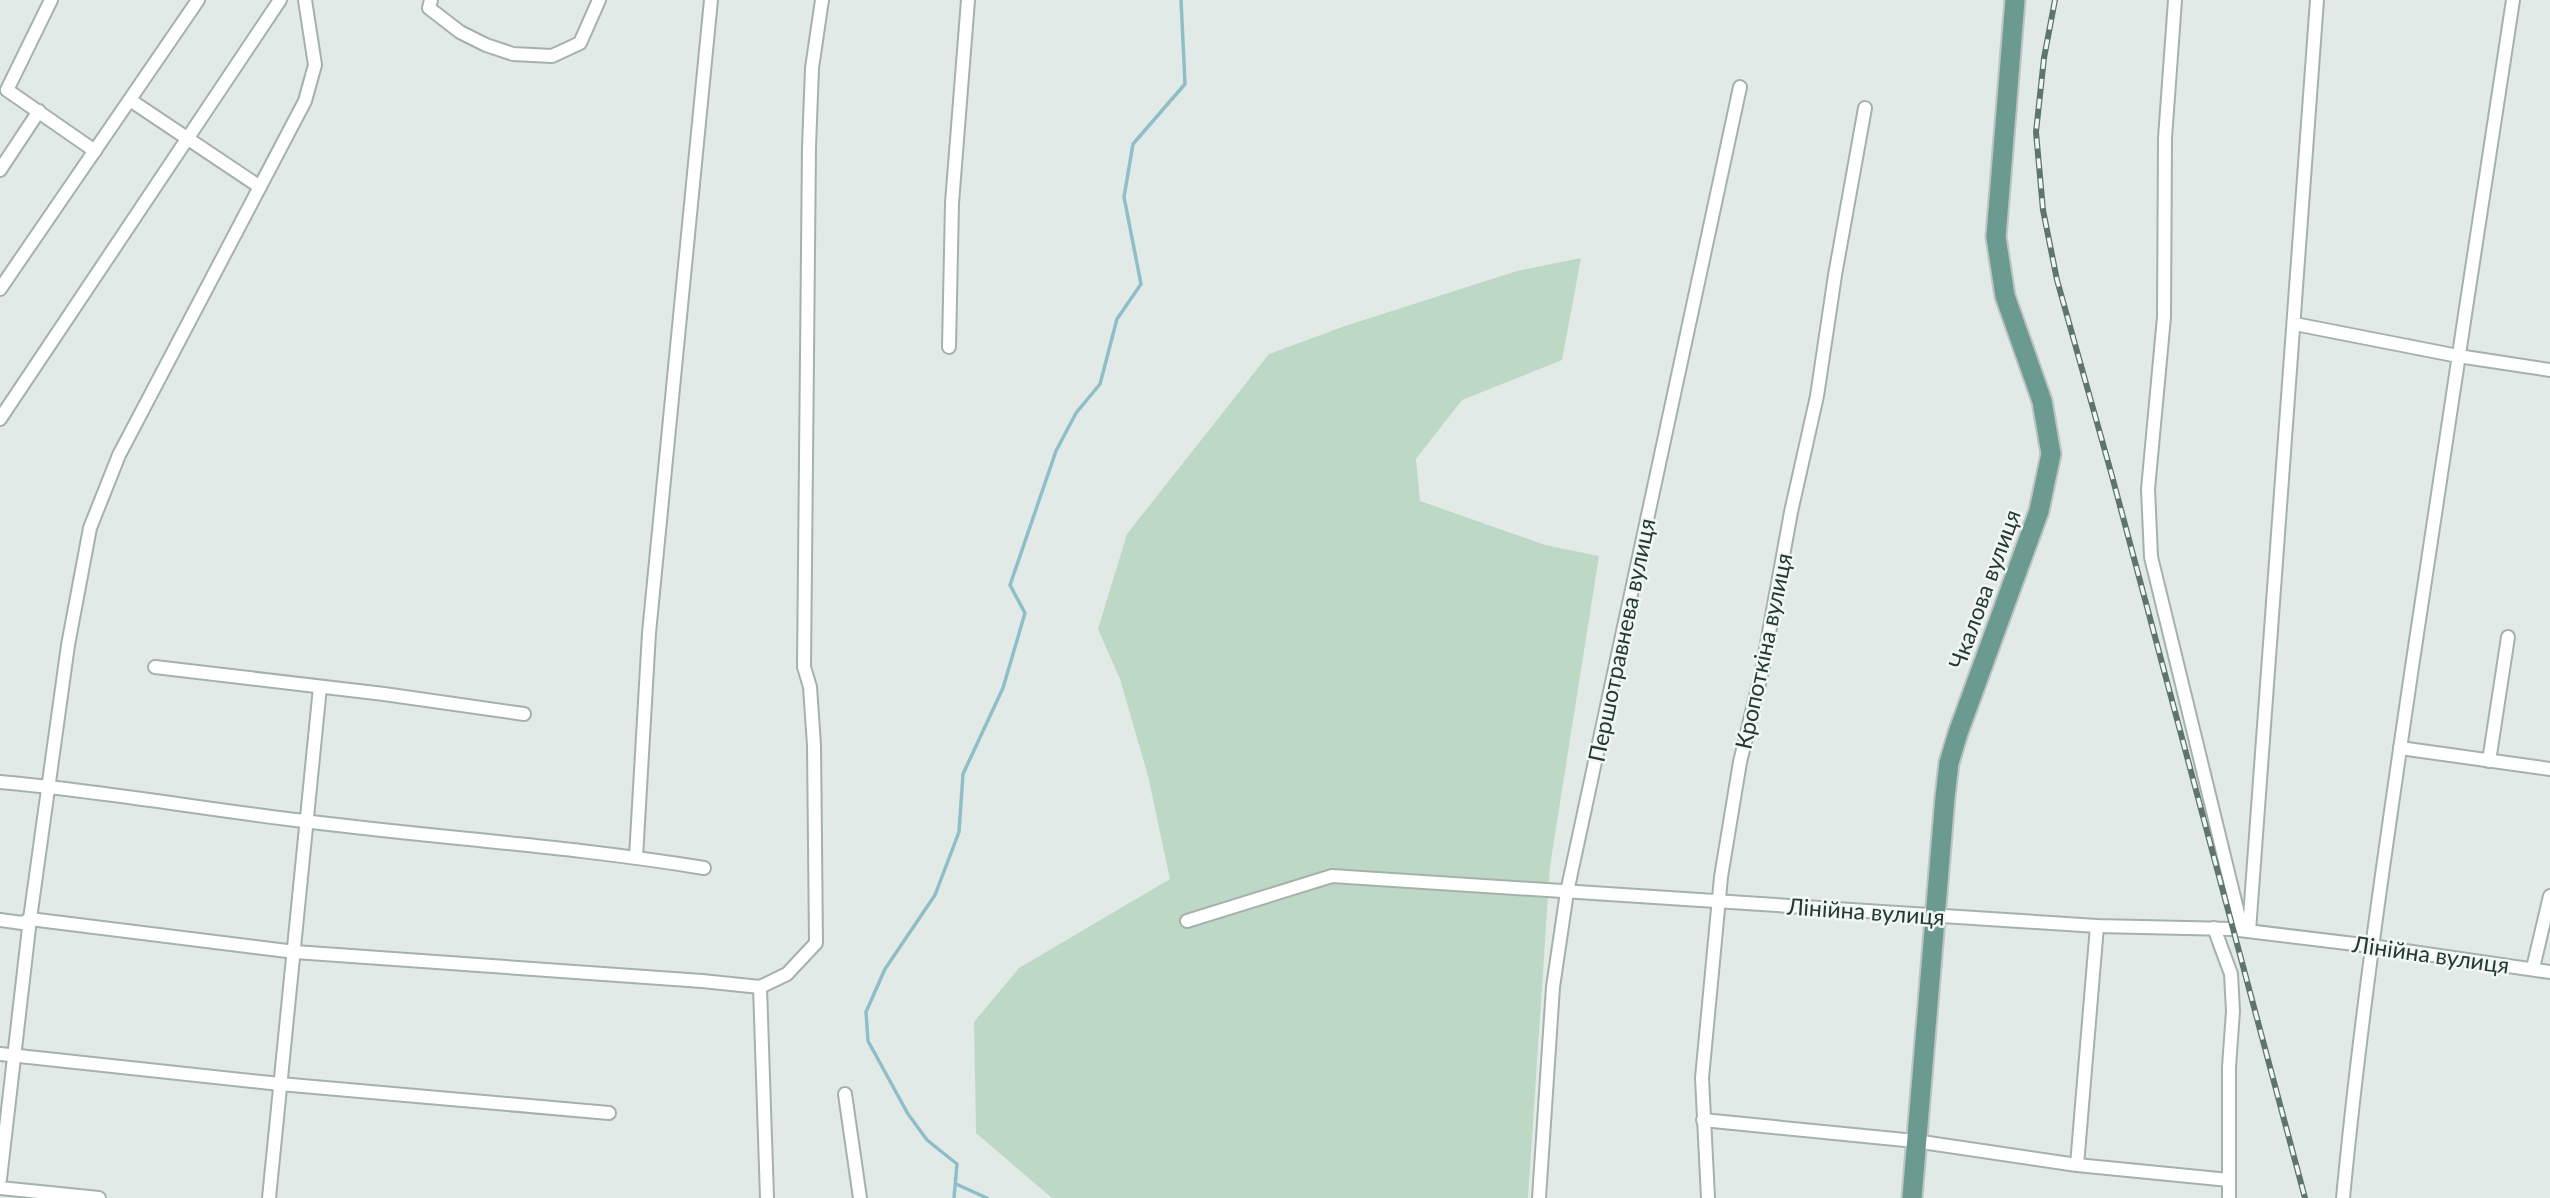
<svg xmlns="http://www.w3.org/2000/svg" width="2550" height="1198" viewBox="0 0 2550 1198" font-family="Lato,sans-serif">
	<rect width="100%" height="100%" fill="#e1eae6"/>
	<polygon fill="#bdd9c5" points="1581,258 1562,360 1462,400 1416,459 1420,501 1545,545 1599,556 1550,866 1528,1198 1052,1198 976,1133 974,1022 1019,968 1170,879 1148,776 1120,679 1098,629 1127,534 1269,354 1345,326 1517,271"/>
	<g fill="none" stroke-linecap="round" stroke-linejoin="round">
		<g stroke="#8fbec9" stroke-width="3.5">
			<polyline points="956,1184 987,1198"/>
			<polyline points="954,1198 957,1164 927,1140 908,1114 868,1041 866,1012 885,969 935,895 959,832 963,774 1003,688 1025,613 1010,585 1056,451 1076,413 1100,384 1117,319 1141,284 1124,197 1133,144 1185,84 1181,0"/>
		</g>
		<defs>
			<g id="minor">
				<polyline points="51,0 7,90 95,151"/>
				<polyline points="431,0 429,8 460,32 486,45 513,54 552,56 580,43 599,0"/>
				<polyline points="2175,0 2165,138 2164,317 2148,489 2151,557 2242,930"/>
				<polyline points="130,100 260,187"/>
				<polyline points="0,170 39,111"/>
				<polyline points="0,289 198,0"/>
				<polyline points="2295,324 2458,356 2550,370"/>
				<polyline points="949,347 952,203 968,0"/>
				<polyline points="0,419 280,0"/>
				<polyline points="155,667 384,694 524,714"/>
				<polyline points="2400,748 2550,769"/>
				<polyline points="2489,761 2508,637"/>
				<path d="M0,782c102,9 203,27 304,39 133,17 267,25 400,47"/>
				<polyline points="636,857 649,633 711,0"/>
				<polyline points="0,920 22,923 30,919 295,952 702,981 760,987 787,974 816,943 814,745 810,687 804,667 809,147 812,68 822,0"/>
				<polyline points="1187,921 1332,876 2097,926 2231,929 2371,946 2550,972"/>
				<polyline points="2214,928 2231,974 2233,1011 2229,1067 2229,1198"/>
				<polyline points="2249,931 2317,0"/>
				<polyline points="2533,968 2550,896"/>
				<polyline points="760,987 767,1198"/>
				<polyline points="0,1054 280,1084 609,1113"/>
				<polyline points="845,1094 860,1198"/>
				<polyline points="1703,1120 1915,1141 2077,1165 2229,1180"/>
				<polyline points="2077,1165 2097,926"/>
				<polyline points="0,1179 30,919 68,645 90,528 119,455 305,101 315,65 305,0"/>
				<polyline points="0,1188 99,1198"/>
				<polyline points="269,1198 320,687"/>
				<polyline points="1539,1198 1553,987 1567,892 1740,87"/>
				<polyline points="1708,1198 1702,1078 1721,877 1740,762 1762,671 1791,512 1817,396 1835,275 1865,108"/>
				<path d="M2343,1198c17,-178 43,-354 69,-531 33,-222 67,-445 101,-667"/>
			</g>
			<polyline id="primary" points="1912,1198 1945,797 1949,763 1958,733 2039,511 2051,454 2042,401 2005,296 1996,237 2015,0"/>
		</defs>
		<use href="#minor" stroke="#a5b1ad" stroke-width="16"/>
		<use href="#primary" stroke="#bdc4c2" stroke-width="23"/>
		<use href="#minor" stroke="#fff" stroke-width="12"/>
		<use href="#primary" stroke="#6b9b90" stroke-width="19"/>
		<defs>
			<polyline id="rail" points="2055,0 2044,58 2036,132 2043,210 2057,280 2112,476 2305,1198"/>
		</defs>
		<use href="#rail" stroke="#5e746f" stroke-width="6"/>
		<use href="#rail" stroke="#f1f7f4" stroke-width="3.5" stroke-dasharray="10" stroke-linecap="butt"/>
	</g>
	<g text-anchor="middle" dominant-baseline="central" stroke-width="5" stroke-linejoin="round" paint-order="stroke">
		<g font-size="23" fill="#243934" stroke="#f1f7f4">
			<text transform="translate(1984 589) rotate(-70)">Чкалова вулиця</text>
			<text transform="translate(1621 640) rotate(-78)">Першотравнева вулиця</text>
			<text transform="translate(1763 651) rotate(-78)">Кропоткіна вулиця</text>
			<text transform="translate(1866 911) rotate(4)">Лінійна вулиця</text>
			<text transform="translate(2431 954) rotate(8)">Лінійна вулиця</text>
		</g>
	</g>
</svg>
